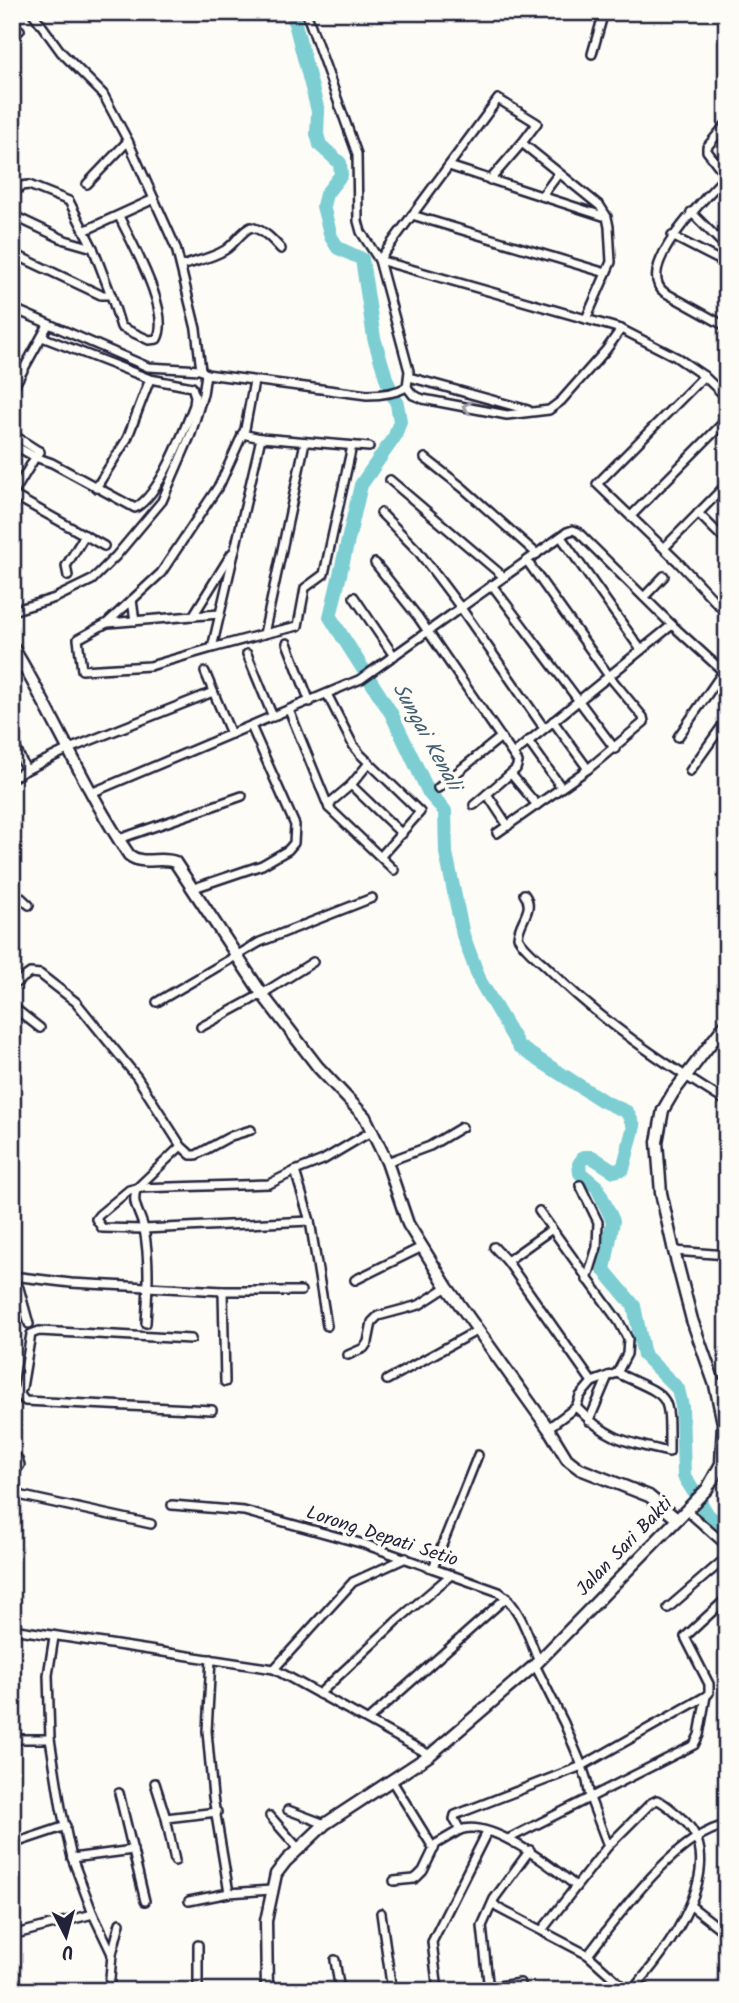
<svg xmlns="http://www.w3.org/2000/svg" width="739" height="2003" viewBox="0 0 739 2003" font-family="Kalam,sans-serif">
	<rect width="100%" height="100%" fill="#fdfcf7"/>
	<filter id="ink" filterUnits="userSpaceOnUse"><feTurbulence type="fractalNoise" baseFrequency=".0143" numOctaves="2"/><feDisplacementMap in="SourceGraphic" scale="14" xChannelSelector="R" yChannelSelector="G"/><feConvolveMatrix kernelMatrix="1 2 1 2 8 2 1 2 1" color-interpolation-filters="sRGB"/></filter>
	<g filter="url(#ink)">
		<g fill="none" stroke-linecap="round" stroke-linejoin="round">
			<polyline stroke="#7cced3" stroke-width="14" points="292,12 318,111 317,134 320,145 340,163 341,175 326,194 323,206 331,237 338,248 362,259 374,338 387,381 397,404 400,421 395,436 361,485 330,617 391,713 429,793 445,811 446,853 463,935 480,981 519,1047 603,1101 627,1112 634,1126 623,1169 614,1171 592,1157 584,1157 579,1164 580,1173 597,1187 613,1221 604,1270 634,1306 644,1355 678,1389 682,1406 684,1476 708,1515 722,1527 727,1528"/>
			<defs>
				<g id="street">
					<polyline points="32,12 61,52 103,94 128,141 176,248 196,329 201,370"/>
					<polyline points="306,12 357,154 358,221 361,232 379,260 621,329 676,357 704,376 727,398"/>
					<polyline points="12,27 20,30 12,37"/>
					<polyline points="592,54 604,12"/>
					<polyline points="727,123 707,147 707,151 727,177"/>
					<polyline points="449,166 606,217"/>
					<path d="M726,176c-17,18 -93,92 -62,116l63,35"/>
					<polyline points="490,180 522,143"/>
					<polyline points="87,184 128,141"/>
					<polyline points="12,196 21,186 29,185 69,201 93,248"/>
					<polyline points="542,196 559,173"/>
					<polyline points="691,212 727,248"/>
					<polyline points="12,215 65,240 93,248 111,295 101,295 12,253"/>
					<polyline points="412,215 606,273"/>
					<polyline points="86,230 154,199"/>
					<polyline points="672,236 727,264"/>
					<path d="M182,266c14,-5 30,-8 43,-16 11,-7 15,-18 26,-23 13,3 21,12 30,22"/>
					<path d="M111,295l10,32 28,13 8,-1c15,-27 -26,-97 -38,-123"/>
					<path d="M12,308l136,59 53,3 5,4 161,21c14,0 27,-1 40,-8l2,-16 -30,-111 119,-161 39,24 -15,20 78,63 7,11 2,10 2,35 -25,57"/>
					<polyline points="704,376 597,484 678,562 727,614"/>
					<polyline points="409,377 528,410"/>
					<polyline points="407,387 413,395 423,399 507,415 549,410 561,401 606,350 621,329"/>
					<polyline points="12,390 48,325"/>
					<polyline points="12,434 40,452"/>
					<polyline points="242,434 261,438 212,648 150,666 82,670 78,639 107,623 161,573 220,484 245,429 254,381"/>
					<polyline points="261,438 369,447"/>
					<path d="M12,444l23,13 17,6 83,45c25,-13 49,-77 59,-103l1,-9 -3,-9 -42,-8 -108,-42"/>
					<polyline points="425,458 463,488 537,554"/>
					<polyline points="390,480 504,577"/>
					<polyline points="96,488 127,439 150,379"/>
					<polyline points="13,495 104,546"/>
					<polyline points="12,496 39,451"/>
					<polyline points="381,513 418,551 461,608 544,728"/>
					<polyline points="698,513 727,542"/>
					<polyline points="631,516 727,419"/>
					<polyline points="561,537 641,650"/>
					<polyline points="664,548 727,484"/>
					<polyline points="375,563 418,617 518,762 516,769 474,805"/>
					<polyline points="68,576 66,566 85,535"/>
					<polyline points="492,585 615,749"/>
					<polyline points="354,597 394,656"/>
					<polyline points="644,597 664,576"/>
					<polyline points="132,600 135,621"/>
					<polyline points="12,611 55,598 92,580 116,556 162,501 191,434 203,394 206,374"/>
					<polyline points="193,616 220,614"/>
					<polyline points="108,623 193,616 232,553"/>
					<polyline points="264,634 298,626 305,588 324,574 352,446"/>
					<polyline points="287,643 310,702"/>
					<polyline points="212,648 264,634 305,442"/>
					<polyline points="247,654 273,717"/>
					<polyline points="12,672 25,667"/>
					<polyline points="205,672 231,734"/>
					<polyline points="327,694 353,745 360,754 420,812 381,856"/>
					<polyline points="289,710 329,808 394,870"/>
					<polyline points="553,721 588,769"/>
					<polyline points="678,737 723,672"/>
					<polyline points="12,740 26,770 69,749 213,692"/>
					<polyline points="528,741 561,787"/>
					<polyline points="513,754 672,625"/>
					<polyline points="690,771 727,719"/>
					<polyline points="511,774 537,805"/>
					<polyline points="12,778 26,770"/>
					<polyline points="351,785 402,834"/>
					<polyline points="438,788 501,737"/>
					<polyline points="91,793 361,679 567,532 573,530 578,532 672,625 727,675"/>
					<polyline points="487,794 508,826"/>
					<polyline points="329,808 332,801 351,785 369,763"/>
					<polyline points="497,833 588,769 644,722 643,717 609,676 527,561"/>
					<polyline points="119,839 242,796"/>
					<polyline points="194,888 262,865 288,850 294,843 295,825 251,726"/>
					<polyline points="12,889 29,905"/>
					<path d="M524,894c12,15 -5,26 -6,43 7,13 20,21 30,31 53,53 115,95 179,134"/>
					<polyline points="12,986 30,973 40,974 76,1002 137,1077 181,1146"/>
					<polyline points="157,1002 260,942 372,898"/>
					<polyline points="12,1006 40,1028"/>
					<polyline points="201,1027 262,994 313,962"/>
					<polyline points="387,1162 430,1146 462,1127"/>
					<polyline points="295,1171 269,1184 137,1188 129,1190 99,1215 96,1219 102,1228 144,1229 310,1221"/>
					<polyline points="580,1185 598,1222 597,1247 587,1280"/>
					<polyline points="539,1211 619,1322 628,1339 627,1354 617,1373 592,1382 580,1396 576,1407 548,1428"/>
					<polyline points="494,1247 507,1261 592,1382"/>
					<polyline points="674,1251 727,1255"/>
					<polyline points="507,1261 552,1229"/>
					<polyline points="12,1276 71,1283 223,1291 301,1291"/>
					<polyline points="12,1278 19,1288 29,1324"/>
					<polyline points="355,1280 422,1247"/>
					<polyline points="223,1291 225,1382"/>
					<path d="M146,1323c2,-33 4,-62 -2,-94 -3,-15 -14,-26 -7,-41l44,-42 10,9h5l35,-19 20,-6"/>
					<polyline points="327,1326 310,1221 295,1171 323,1160 372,1131"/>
					<polyline points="348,1355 364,1348 368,1342 372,1322 378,1316 419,1305 447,1287"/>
					<polyline points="387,1380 478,1330"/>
					<polyline points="715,1385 727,1381"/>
					<polyline points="19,1393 25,1401 212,1410"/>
					<polyline points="12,1404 22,1388 31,1334 39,1331 191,1339"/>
					<path d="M576,1407c32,33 50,35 93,45 0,-62 3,-53 -52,-79"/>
					<polyline points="589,1421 608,1376"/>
					<polyline points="12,1454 18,1459 20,1465 12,1476"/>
					<polyline points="12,1487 13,1491 23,1496 151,1524"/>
					<path d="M172,1505l72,6 120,33 135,48c22,15 30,47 40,70"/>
					<polyline points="686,1510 727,1546"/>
					<polyline points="433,1568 478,1455"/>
					<polyline points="668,1608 727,1557"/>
					<polyline points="12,1629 274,1669 430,1755"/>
					<polyline points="54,1637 48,1675 50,1739 61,1808 72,1858 93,1914 112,1954"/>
					<polyline points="211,1659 207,1731 213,1797 229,1893"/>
					<polyline points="535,1665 564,1723 582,1766 587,1781 590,1798 608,1846"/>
					<polyline points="274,1669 353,1582 406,1558"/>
					<polyline points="319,1694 399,1619 451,1575"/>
					<polyline points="368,1720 507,1597"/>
					<polyline points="12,1739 50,1739"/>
					<polyline points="392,1781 434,1849"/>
					<polyline points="155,1783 166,1818 217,1812"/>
					<polyline points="119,1793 145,1901"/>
					<polyline points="288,1810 325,1824"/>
					<polyline points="270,1816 298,1848"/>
					<polyline points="166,1818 175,1861"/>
					<path d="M460,1830c31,-12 92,37 116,56"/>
					<polyline points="508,1839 694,1745 699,1735 706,1696"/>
					<polyline points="12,1844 66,1826"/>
					<polyline points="72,1858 133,1850"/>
					<polyline points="394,1881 414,1879 417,1877 423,1871 436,1844 460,1830 454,1819 455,1815 582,1766 706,1696 709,1693 709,1684 685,1637 727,1598"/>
					<polyline points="189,1901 229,1893 271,1890"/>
					<polyline points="493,1903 498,1908 588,1955 628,1991"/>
					<polyline points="691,1906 727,1934"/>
					<polyline points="381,1913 392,1991"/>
					<path d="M542,1930l66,-84 43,-43 6,-3c8,3 15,10 22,16 57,44 -13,138 -48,175"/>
					<polyline points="12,1935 93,1914"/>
					<path d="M588,1955c31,-40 88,-121 139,-130"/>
					<polyline points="335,1960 340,1991"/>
					<polyline points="638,1984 650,1991"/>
					<polyline points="109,1991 112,1954 120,1923"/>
					<polyline points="198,1991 198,1945"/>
					<polyline points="438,1991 432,1942 487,1832"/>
					<polyline points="461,1991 520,1983"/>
					<polyline points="489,1991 482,1926 494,1899 530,1850"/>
				</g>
				<g id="secondary">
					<path d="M12,646c42,68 72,143 117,209 13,11 31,1 46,7l87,132 56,73 47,50 22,45 21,62 39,63 101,141 19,31 13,10 69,27 28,23"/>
					<polyline points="267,1991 266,1921 276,1874 286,1861 325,1824 430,1755 535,1665 707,1489 721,1464 723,1423 715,1385 692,1320 674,1251 661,1193 657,1142 663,1110 673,1093 727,1022"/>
				</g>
			</defs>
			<use href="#street" stroke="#22223b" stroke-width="12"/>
			<use href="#secondary" stroke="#22223b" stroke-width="15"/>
			<use href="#street" stroke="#fdfcf7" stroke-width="7"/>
			<use href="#secondary" stroke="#fdfcf7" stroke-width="10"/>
		</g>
		<defs><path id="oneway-chevron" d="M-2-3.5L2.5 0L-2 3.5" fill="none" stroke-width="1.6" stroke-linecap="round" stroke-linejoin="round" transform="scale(1.75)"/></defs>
		<use stroke="#9a9aa2" href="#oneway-chevron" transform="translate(467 407) rotate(-169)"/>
	</g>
	<g text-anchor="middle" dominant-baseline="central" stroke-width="7" stroke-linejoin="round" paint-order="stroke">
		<g font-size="19" fill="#22223b" stroke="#fdfcf7">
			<text transform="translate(382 1537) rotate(18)">Lorong Depati Setio</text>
			<text transform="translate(625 1547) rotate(-46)">Jalan Sari Bakti</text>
		</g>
		<g font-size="21" font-style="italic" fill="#425e70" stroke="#fdfcf7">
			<text transform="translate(426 737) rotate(61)">Sungai Kenali</text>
		</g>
	</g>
	<rect width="739" height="2003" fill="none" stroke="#fdfcf7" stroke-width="42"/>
	<rect x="21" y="21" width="697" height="1961" fill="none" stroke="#22223b" stroke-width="2.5" filter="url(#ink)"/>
	<g transform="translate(66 1936) rotate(174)" stroke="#fdfcf7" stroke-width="5" paint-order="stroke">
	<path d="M0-5L12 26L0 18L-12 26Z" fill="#22223b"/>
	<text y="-10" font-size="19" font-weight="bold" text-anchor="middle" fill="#22223b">U</text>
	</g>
</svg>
